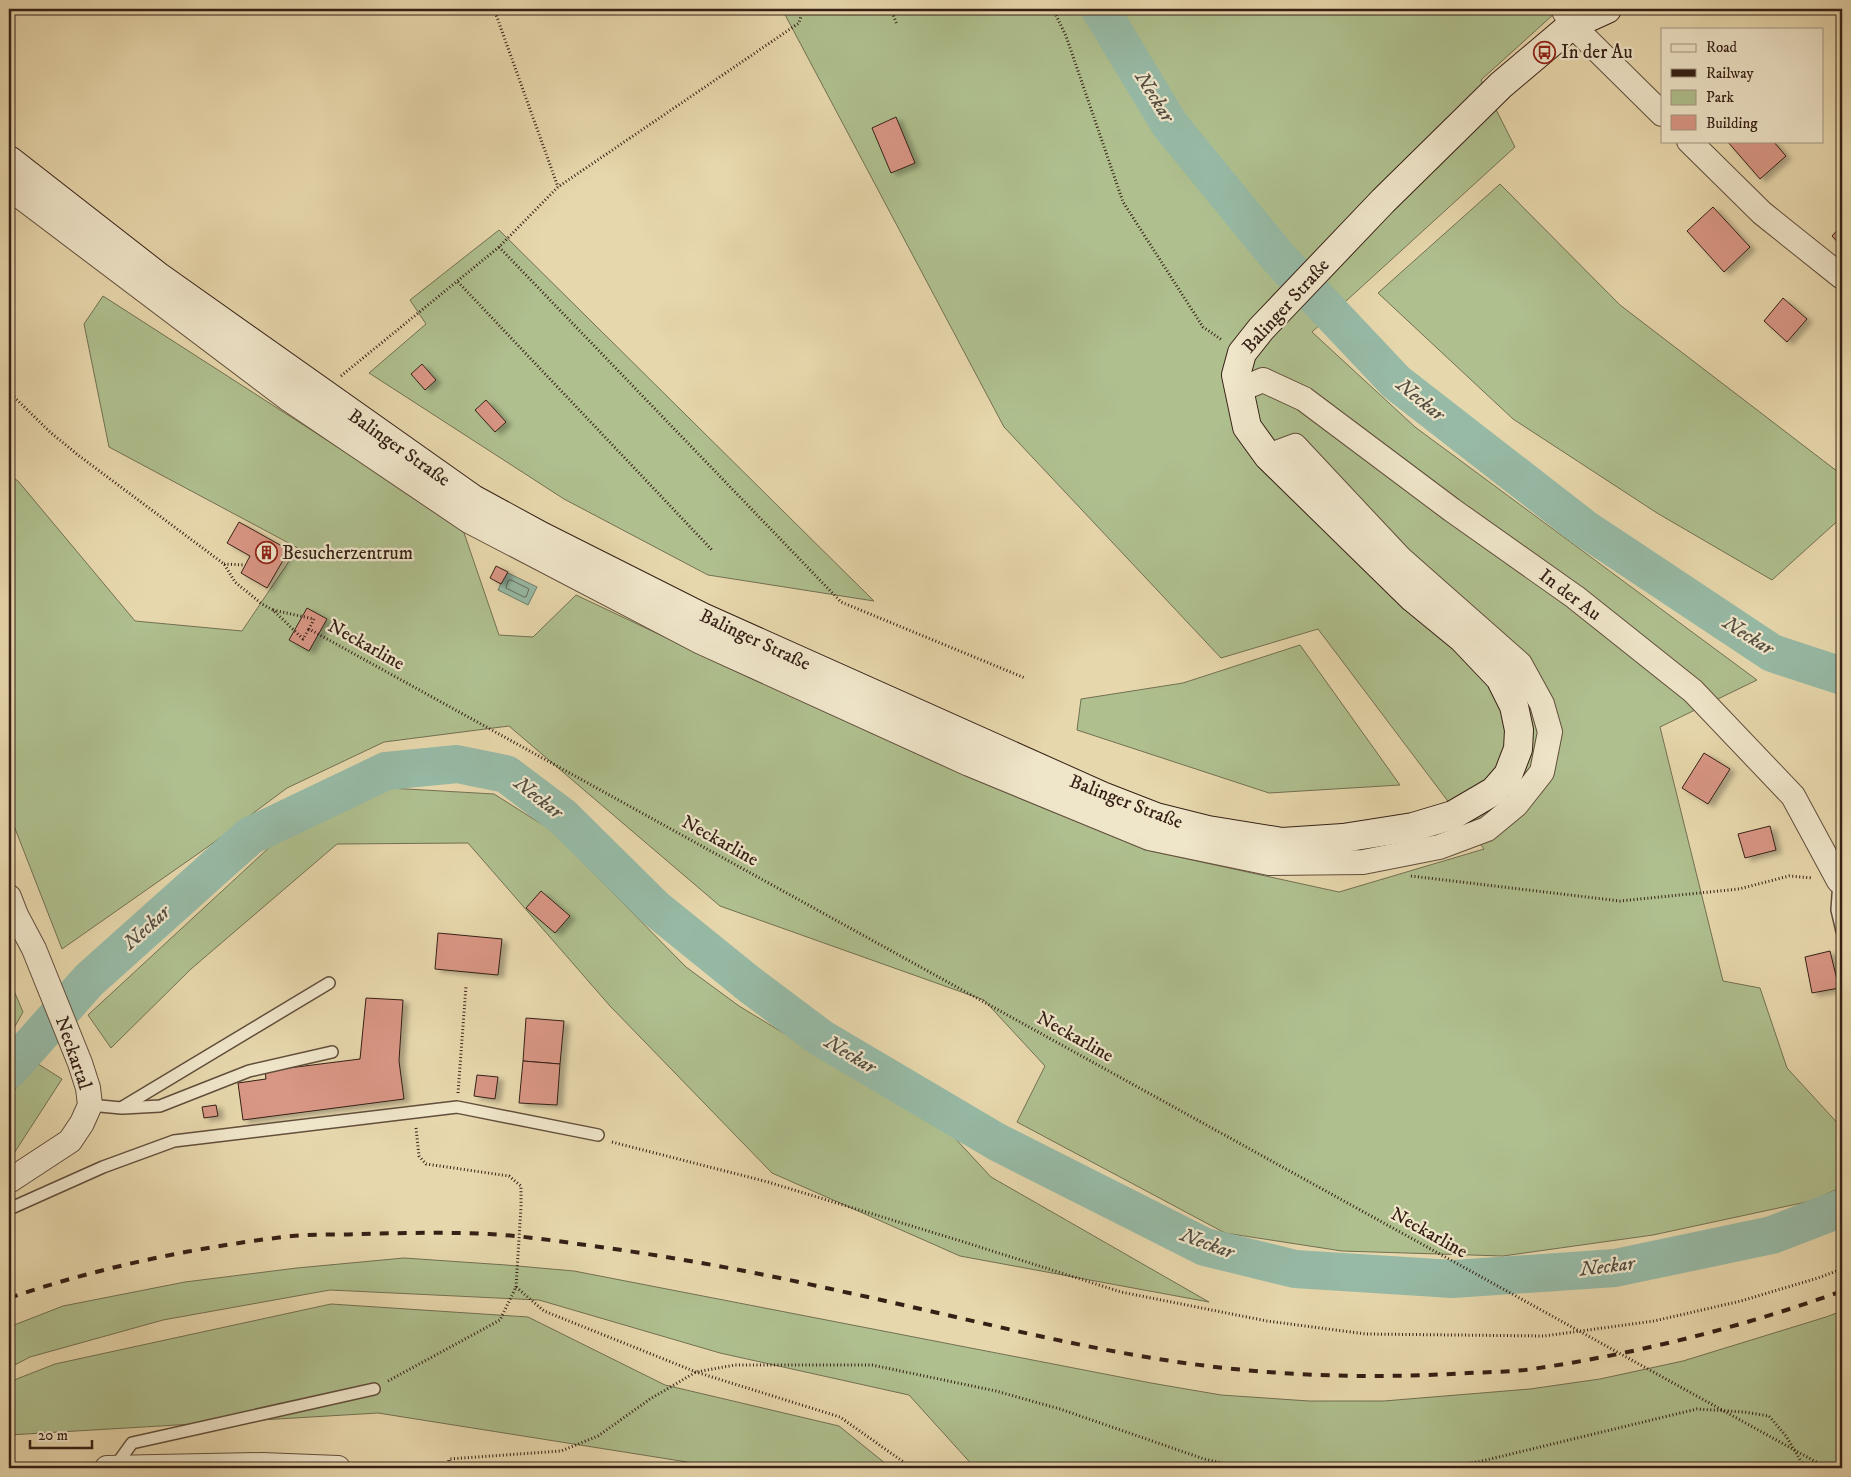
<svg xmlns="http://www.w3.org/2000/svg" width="1851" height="1477" viewBox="0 0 1851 1477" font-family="'IM FELL DW Pica',serif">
	<defs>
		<filter id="shadow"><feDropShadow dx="5.5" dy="3" stdDeviation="2.5" flood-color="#0004"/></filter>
	</defs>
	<rect width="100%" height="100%" fill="#e7d7ac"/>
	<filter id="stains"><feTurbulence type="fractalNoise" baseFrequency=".004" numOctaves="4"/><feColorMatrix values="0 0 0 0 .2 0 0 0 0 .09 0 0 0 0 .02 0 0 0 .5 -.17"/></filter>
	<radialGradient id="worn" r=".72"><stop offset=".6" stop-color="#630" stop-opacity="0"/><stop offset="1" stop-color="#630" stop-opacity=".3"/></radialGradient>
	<g fill="#afbf8e" stroke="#727052">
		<polygon points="782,9 1553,9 1555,13 1481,80 1515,147 1312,332 1415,427 1757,680 1660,727 1723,981 1760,988 1787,1068 1842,1128 1842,1187 1811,1201 1653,1235 1503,1256 1342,1251 1225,1233 1017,1122 1045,1066 984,1000 720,906 509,726 384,742 287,788 209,846 62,949 9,813 9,475 18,481 135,621 242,631 298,548 109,447 84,324 103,296 462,527 499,635 533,637 576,595 726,666 1151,851 1339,892 1484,849 1318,629 1221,658 1004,427"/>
		<polygon points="1500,184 1620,305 1842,475 1842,517 1772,580 1657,513 1513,419 1378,293"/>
		<polygon points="499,230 874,601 708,575 564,499 369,373 426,324 410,300"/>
		<polygon points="1300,645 1400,785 1269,793 1077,730 1081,699 1183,683"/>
		<polygon points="389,788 494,794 551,830 686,967 739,1006 953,1136 991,1177 1209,1302 960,1256 772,1173 610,1006 468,843 337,844 191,969 111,1048 88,1015 274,843"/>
		<polygon points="9,979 23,1012 9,1037"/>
		<polygon points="35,1062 62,1079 9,1161 9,1097"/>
		<polygon points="404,1258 506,1265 574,1271 1151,1383 1221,1395 1309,1401 1384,1401 1530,1389 1600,1379 1683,1361 1826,1317 1842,1311 1842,1468 975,1468 909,1395 720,1353 539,1300 330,1290 163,1320 30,1357 9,1368 9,1327 63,1306 185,1282 297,1268"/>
		<polygon points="331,1304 528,1317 665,1385 839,1426 891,1468 725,1468 378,1413 9,1435 9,1382 55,1364"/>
	</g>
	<polygon fill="#97baa6" stroke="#707c6c" points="506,572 537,587 528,605 498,590"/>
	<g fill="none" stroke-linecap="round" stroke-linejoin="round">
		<polygon stroke="#666d5e" stroke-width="1" points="511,580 529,589 526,597 524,597 506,588 508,581"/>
		<g stroke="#97baa6" stroke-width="38">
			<polyline points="1100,9 1170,125 1278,257 1396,382 1584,528 1772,653 1842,676"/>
			<polyline points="9,1070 89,980 250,836 386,771 457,764 506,774 563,817 655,908 749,984 821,1038 997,1142 1205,1247 1295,1269 1453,1279 1615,1268 1772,1235 1842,1208"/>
		</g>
	</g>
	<g fill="#d89684" stroke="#362016" filter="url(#shadow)">
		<polygon points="896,117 915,163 891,173 872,128"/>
		<polygon points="1727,141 1773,141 1786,156 1760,179"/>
		<polygon points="1713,207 1750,247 1724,272 1687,231"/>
		<polygon points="1842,225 1842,247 1832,236"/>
		<polygon points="1783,298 1807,319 1787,342 1764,321"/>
		<polygon points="422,364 436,380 425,390 411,374"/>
		<polygon points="486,400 506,422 495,432 475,410"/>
		<polygon points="239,522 289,550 267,588 241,573 250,556 227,543"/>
		<polygon points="496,566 508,572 501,584 490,578"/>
		<polygon points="307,608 327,619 309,651 289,640"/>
		<polygon points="1704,753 1730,769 1708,804 1682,788"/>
		<polygon points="1770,826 1776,850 1745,858 1738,834"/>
		<polygon points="541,891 570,916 555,933 526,908"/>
		<polygon points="438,933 502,939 498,975 435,969"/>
		<polygon points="1830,951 1839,988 1812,993 1805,957"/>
		<polygon points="366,998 403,1000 399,1061 404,1099 243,1120 238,1083 266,1079 265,1071 360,1059"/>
		<polygon points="526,1018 564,1021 560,1064 523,1061"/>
		<polygon points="523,1061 560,1064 557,1105 519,1103"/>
		<polygon points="477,1075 498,1077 495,1099 474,1096"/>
		<polygon points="216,1105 218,1116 204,1118 202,1107"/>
	</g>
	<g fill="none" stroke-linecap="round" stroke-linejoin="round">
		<defs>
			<g id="lane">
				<polyline points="1839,881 1837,910 1842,931"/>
				<polyline points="90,1105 121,1108 329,983"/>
				<polyline points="123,1108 160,1106 249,1071 332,1052"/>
				<polyline points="9,1209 103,1167 174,1141 457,1107 598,1135"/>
				<polyline points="114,1468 132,1443 374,1389"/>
			</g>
			<g id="street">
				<polyline points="1563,9 1572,25 1662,114"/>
				<polyline points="1689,141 1762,213 1842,277"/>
				<polyline points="9,188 287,398 469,521 701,642 969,764 1149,838 1269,863 1363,862 1439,847 1487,829 1516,805 1542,772 1550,732 1542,704 1520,664 1400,558 1295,446 1268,456"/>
				<polyline points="1239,390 1263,380 1304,399 1452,510 1575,597 1693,691 1793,796 1839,881 1842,880"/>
				<polyline points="9,897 16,915 34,949 80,1063 88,1088 90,1105 82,1123 70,1141 9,1181"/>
				<polyline points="107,1468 262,1465 338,1468"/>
			</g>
			<polyline id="secondary" points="9,160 159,277 473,499 541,536 702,617 1102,796 1156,817 1208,830 1282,842 1343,838 1413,827 1453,815 1494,791 1508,775 1518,749 1519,730 1514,706 1500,678 1463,639 1413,598 1268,456 1247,427 1236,375 1242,353 1261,329 1383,201 1501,85 1572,25 1607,9"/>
		</defs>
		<use href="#lane" stroke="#624e3c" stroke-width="14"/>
		<use href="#street" stroke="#624e3c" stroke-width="26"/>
		<use href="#secondary" stroke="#362016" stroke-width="30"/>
		<g stroke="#362016" stroke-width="3" stroke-dasharray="1 2.5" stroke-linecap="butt">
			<polyline points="494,9 558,187"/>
			<polyline points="891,9 897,25"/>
			<polyline points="1053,9 1066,36 1123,202 1203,327 1222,340"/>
			<polyline points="499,247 841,602 1025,678"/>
			<polyline points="458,282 712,550"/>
			<polyline points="341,376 499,247 558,187 799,23 803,9"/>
			<polyline points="9,392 50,432 78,455 224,564 235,582 262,604 273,610 303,639 309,629"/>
			<polyline points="224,564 245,565"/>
			<polyline points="1411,876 1620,901 1739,889 1789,876 1813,878"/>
			<polyline points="458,1093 466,986"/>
			<polyline points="416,1128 419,1156 426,1164 509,1176 521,1186 521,1207"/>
			<polyline points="612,1142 768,1182 964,1242 1121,1292 1267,1321 1366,1334 1544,1336 1654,1321 1741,1301 1818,1278 1842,1269"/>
			<polyline points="388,1381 500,1320 516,1287 544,1311 696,1372 840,1417 912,1468"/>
			<polyline points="448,1468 449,1459 561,1451 598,1436 650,1399 696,1372 735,1365 872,1365 996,1391 1060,1409 1204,1459 1245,1468"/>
			<polyline points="1430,1468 1478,1462 1697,1409 1744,1412 1769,1416 1786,1436 1805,1468"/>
		</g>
		<use href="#lane" stroke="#efe5c9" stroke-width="11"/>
		<use href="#street" stroke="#efe5c9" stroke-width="24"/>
		<use href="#secondary" stroke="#efe5c9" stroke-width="28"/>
		<path stroke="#362016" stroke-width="4" stroke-dasharray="9 9" stroke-linecap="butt" d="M9,1298c91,-31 187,-51 283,-62 21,-2 44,-1 65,-2 44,-1 88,-2 132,0 37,2 74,8 111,13 80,11 160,26 240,44 128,27 255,63 385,77 81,9 162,10 243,5 19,-1 38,-1 57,-3 107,-15 215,-42 317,-79"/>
		<g stroke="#362016" stroke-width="3" stroke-dasharray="1 2.5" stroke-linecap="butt">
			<polyline points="273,610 314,619 309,629 1827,1468"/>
			<polyline points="516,1287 521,1207"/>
		</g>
	</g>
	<defs>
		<symbol id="bus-ring" viewBox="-11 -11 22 22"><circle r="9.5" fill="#efe5c9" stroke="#8f2418" stroke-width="1.5"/><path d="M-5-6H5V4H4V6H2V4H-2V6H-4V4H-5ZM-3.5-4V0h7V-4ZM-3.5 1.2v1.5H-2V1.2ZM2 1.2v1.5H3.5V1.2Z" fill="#8f2418"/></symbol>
		<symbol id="building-ring" viewBox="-11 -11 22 22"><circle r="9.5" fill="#efe5c9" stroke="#8f2418" stroke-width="1.5"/><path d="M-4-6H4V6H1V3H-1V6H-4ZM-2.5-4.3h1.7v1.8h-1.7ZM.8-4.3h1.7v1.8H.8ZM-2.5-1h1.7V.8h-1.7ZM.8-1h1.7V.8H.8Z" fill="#8f2418"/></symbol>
	</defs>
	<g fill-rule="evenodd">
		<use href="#bus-ring" x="1532" y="40" width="25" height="25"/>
		<use href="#building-ring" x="254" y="540" width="25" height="25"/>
	</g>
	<g text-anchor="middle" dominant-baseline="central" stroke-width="4.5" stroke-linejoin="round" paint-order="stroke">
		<g font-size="19" fill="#362016" stroke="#efe5c9" text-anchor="start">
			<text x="1561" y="52">In der Au</text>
			<text x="282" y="553">Besucherzentrum</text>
		</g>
		<g font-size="19" fill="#362016" stroke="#efe5c9">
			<text transform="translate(1286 306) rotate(-48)">Balinger Straße</text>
			<text transform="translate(399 448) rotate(35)">Balinger Straße</text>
			<text transform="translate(1570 595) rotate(37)">In der Au</text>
			<text transform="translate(755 640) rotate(25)">Balinger Straße</text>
			<text transform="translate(366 645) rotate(29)">Neckarline</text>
			<text transform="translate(1126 802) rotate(21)">Balinger Straße</text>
			<text transform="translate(720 841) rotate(29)">Neckarline</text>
			<text transform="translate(1075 1037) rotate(29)">Neckarline</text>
			<text transform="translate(73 1053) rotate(71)">Neckartal</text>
			<text transform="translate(1429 1233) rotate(29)">Neckarline</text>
		</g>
		<g font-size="20" font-style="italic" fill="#534e41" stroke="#efe5c9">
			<text transform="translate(1154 97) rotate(58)">Neckar</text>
			<text transform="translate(1420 400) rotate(39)">Neckar</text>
			<text transform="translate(1748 636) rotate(32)">Neckar</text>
			<text transform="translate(538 798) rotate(38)">Neckar</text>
			<text transform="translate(147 928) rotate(-42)">Neckar</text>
			<text transform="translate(850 1055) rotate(31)">Neckar</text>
			<text transform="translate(1207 1244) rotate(20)">Neckar</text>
			<text transform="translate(1607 1267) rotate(-7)">Neckar</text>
		</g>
	</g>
	<rect width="1851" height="1477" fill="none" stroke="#e7d7ac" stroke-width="30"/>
	<rect x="10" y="10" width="1831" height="1457" fill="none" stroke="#362016" stroke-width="2.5"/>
	<rect x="15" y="15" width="1821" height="1447" fill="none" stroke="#362016"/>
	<rect x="1661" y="28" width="162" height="115" fill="#efe5c9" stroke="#a59681"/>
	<rect x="1671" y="44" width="25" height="8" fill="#efe5c9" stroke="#a59681"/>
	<text x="1706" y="52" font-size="15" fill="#362016">Road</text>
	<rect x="1671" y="69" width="25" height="8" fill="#362016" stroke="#a59681"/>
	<text x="1706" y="78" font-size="15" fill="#362016">Railway</text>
	<rect x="1671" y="90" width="25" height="15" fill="#afbf8e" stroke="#a59681"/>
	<text x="1706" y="102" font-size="15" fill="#362016">Park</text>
	<rect x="1671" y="115" width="25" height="15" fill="#d89684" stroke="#a59681"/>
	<text x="1706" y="128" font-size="15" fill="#362016">Building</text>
	<path d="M30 1440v8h62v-8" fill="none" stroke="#362016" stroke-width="2.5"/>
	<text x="38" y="1440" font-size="15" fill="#362016" stroke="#efe5c9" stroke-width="4" paint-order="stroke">20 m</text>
	<rect width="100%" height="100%" filter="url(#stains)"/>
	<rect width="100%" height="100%" fill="url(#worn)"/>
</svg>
